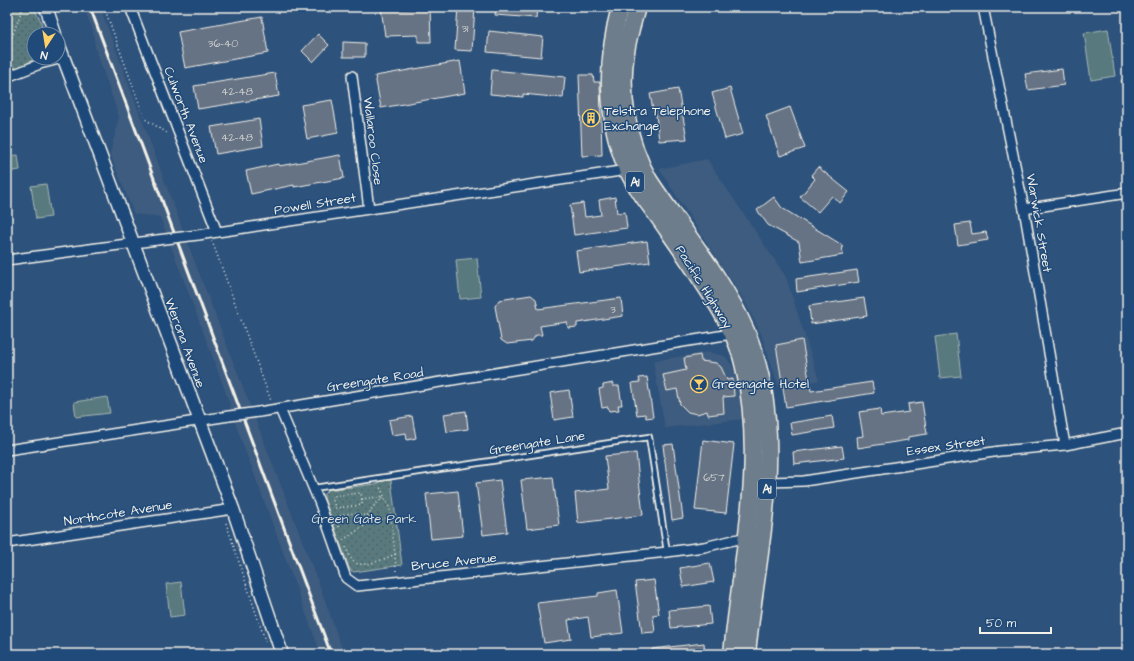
<svg xmlns="http://www.w3.org/2000/svg" width="1134" height="661" viewBox="0 0 1134 661" font-family="'Architects Daughter',sans-serif">
	<defs>
		<pattern id="park-dots" width="8" height="8" patternUnits="userSpaceOnUse"><rect width="8" height="8" fill="#587a7e"/><path d="M2 2h.1M6 6h.1" fill="none" stroke="#506162" stroke-width="1.8" stroke-linecap="round"/></pattern>
	</defs>
	<rect width="100%" height="100%" fill="#2d527c"/>
	<filter id="ink" filterUnits="userSpaceOnUse"><feTurbulence type="fractalNoise" baseFrequency=".025" numOctaves="2"/><feDisplacementMap in="SourceGraphic" scale="8" xChannelSelector="R" yChannelSelector="G"/><feConvolveMatrix kernelMatrix="1 2 1 2 8 2 1 2 1" color-interpolation-filters="sRGB"/></filter>
	<g filter="url(#ink)">
		<g fill="#3e5c7f">
			<polygon points="83,7 100,7 194,260 322,592 344,654 321,654 238,431 225,390 160,217 134,214 110,154 119,117 95,47 93,30"/>
			<polygon points="707,159 786,277 819,380 780,390 761,334 744,300 659,169"/>
			<polygon points="707,352 725,356 736,371 744,419 665,428 653,361"/>
		</g>
		<g fill="url(#park-dots)" stroke="#a6b6b3">
			<polygon points="27,7 34,9 41,21 43,34 34,34 34,59 24,65 7,71 7,8"/>
			<polygon points="391,480 402,565 354,572 350,570 324,498 324,494 328,490 376,484 382,481"/>
		</g>
		<g fill="#587a7e" stroke="#a6b6b3">
			<polygon points="1108,29 1115,76 1091,80 1084,33"/>
			<polygon points="1127,79 1127,117 1121,80"/>
			<polygon points="18,155 20,170 7,172 7,156"/>
			<polygon points="46,184 51,217 36,219 31,186"/>
			<polygon points="477,258 481,297 460,299 456,260"/>
			<polygon points="956,334 961,376 940,378 935,337"/>
			<polygon points="107,397 110,413 76,417 74,402"/>
			<polygon points="181,582 185,615 170,617 166,584"/>
		</g>
		<g fill="#667385" stroke="#f4f1e8">
			<polygon points="391,7 392,10 430,7 431,42 418,42 418,35 385,36 381,8"/>
			<polygon points="458,7 475,7 472,51 455,50"/>
			<polygon points="496,7 537,7 536,18 495,15"/>
			<polygon points="262,17 268,53 185,68 178,32"/>
			<polygon points="489,31 543,37 541,57 487,52"/>
			<polygon points="318,34 329,45 313,62 302,51"/>
			<polygon points="343,42 365,43 365,57 343,57"/>
			<polygon points="460,61 465,93 381,108 375,76"/>
			<polygon points="1062,69 1064,85 1028,90 1025,74"/>
			<polygon points="492,70 565,77 563,98 523,94 523,97 490,94"/>
			<polygon points="275,73 279,96 198,109 194,86"/>
			<polygon points="579,75 593,75 594,82 600,82 602,155 582,156"/>
			<polygon points="730,88 743,134 725,139 712,93"/>
			<polygon points="678,89 687,139 659,141 656,114 654,115 650,94"/>
			<polygon points="332,100 338,133 307,139 301,105"/>
			<polygon points="790,107 805,148 780,156 766,116"/>
			<polygon points="259,119 263,146 216,154 211,127"/>
			<polygon points="340,155 344,178 294,187 294,185 251,194 246,171 278,164 279,166"/>
			<polygon points="818,167 849,192 840,203 832,196 818,212 800,197 815,179 811,175"/>
			<polygon points="615,197 617,213 625,212 627,228 574,235 570,205 583,203 585,217 601,215 599,200"/>
			<polygon points="774,197 782,208 842,245 843,255 802,262 799,242 768,225 757,210"/>
			<polygon points="970,223 972,234 986,232 988,240 958,245 955,225"/>
			<polygon points="647,241 650,262 579,272 576,251"/>
			<polygon points="857,270 859,282 797,292 796,279"/>
			<polygon points="531,295 536,299 538,309 621,298 623,316 577,323 577,327 568,328 567,322 540,326 542,335 536,335 532,341 507,344 501,340 495,306 499,300"/>
			<polygon points="864,298 867,316 811,324 809,306"/>
			<polygon points="802,340 811,391 872,382 874,393 786,407 776,345"/>
			<polygon points="700,355 701,361 716,363 721,367 727,380 733,379 734,396 723,397 724,413 708,415 707,411 697,414 688,412 680,404 677,389 667,391 663,375 686,370 684,358"/>
			<polygon points="647,377 653,417 646,418 645,414 637,415 632,383 640,382 639,378"/>
			<polygon points="613,383 613,386 619,386 622,405 618,405 619,410 609,411 608,407 602,408 599,389 603,388 603,385"/>
			<polygon points="569,390 573,417 554,420 550,393"/>
			<polygon points="922,402 927,434 908,437 908,440 858,448 857,437 863,436 859,412 880,409 881,416 909,412 908,404"/>
			<polygon points="466,411 468,429 447,432 444,414"/>
			<polygon points="412,416 416,438 407,440 406,433 392,435 389,420"/>
			<polygon points="832,416 834,428 792,435 790,423"/>
			<polygon points="703,440 734,444 726,513 695,510"/>
			<polygon points="673,444 683,518 672,520 663,445"/>
			<polygon points="842,446 844,458 794,464 793,452"/>
			<polygon points="636,453 643,515 578,523 575,493 609,489 605,456"/>
			<polygon points="553,477 559,525 527,529 521,480"/>
			<polygon points="500,480 507,532 483,535 476,483"/>
			<polygon points="458,491 463,536 431,539 426,494"/>
			<polygon points="710,563 714,582 683,587 680,568"/>
			<polygon points="654,580 659,614 653,615 655,632 642,633 635,582"/>
			<polygon points="617,590 623,633 591,637 588,617 582,618 568,620 571,639 544,643 537,603 598,596 598,593"/>
			<polygon points="709,606 711,624 671,628 669,610"/>
			<polygon points="704,643 705,654 652,654 652,649"/>
		</g>
		<g fill="none" stroke-linecap="round" stroke-linejoin="round">
			<defs>
				<polyline id="service" points="314,488 649,437 667,552"/>
				<g id="minor">
					<polyline points="130,7 217,232"/>
					<polyline points="983,7 1024,209 1065,445"/>
					<polyline points="352,76 369,209"/>
					<polyline points="7,77 40,64 63,58"/>
					<polyline points="1024,209 1127,193"/>
					<polyline points="198,235 627,170"/>
					<polyline points="7,260 157,240"/>
					<polyline points="280,409 320,504 346,578 357,586 667,552 704,547 747,537"/>
					<polyline points="259,412 737,333"/>
					<polyline points="7,450 229,416"/>
					<polyline points="768,482 804,481 1000,451 1065,445 1127,433"/>
					<polyline points="7,543 233,509"/>
				</g>
				<g id="tertiary">
					<polyline points="46,7 55,34"/>
					<polyline points="58,43 233,509 282,654"/>
				</g>
				<g id="trunk">
					<path d="M620,7c-14,52 -15,112 7,162 7,17 21,34 32,49 14,20 28,39 41,60 18,27 37,56 44,89 22,96 -3,191 -12,287"/>
					<path d="M637,7c-4,15 -9,30 -11,45 -7,43 2,90 23,128 32,49 74,97 97,151 44,103 11,216 1,323"/>
				</g>
			</defs>
			<use href="#service" stroke="#f4f1e8" stroke-width="8"/>
			<use href="#minor" stroke="#f4f1e8" stroke-width="12"/>
			<use href="#tertiary" stroke="#f4f1e8" stroke-width="15"/>
			<use href="#trunk" stroke="#f4f1e8" stroke-width="19"/>
			<g stroke="#f4f1e8" stroke-width="1.5" stroke-dasharray="1 3" stroke-linecap="butt">
				<polyline points="104,7 145,119 169,134"/>
				<polyline points="7,44 12,37 23,7"/>
				<polyline points="212,241 271,401"/>
				<polyline points="362,499 362,505 335,508 332,496 361,493 362,499 385,496"/>
				<path d="M370,521c-3,-13 7,-17 15,-25"/>
				<polyline points="226,523 266,643"/>
				<path d="M339,527l-1,-10c14,-7 18,-1 31,-2"/>
				<polyline points="343,540 370,522 391,517"/>
				<path d="M346,547c2,5 4,11 7,14 8,9 34,-3 42,-7l-5,-45 -11,-24"/>
				<polyline points="395,554 396,572"/>
			</g>
			<use href="#service" stroke="#1f4a7a" stroke-width="4.5"/>
			<use href="#minor" stroke="#1f4a7a" stroke-width="9"/>
			<use href="#tertiary" stroke="#1f4a7a" stroke-width="12"/>
			<use href="#trunk" stroke="#6d7d8c" stroke-width="16"/>
			<polyline stroke="#f4f1e8" stroke-width="3" points="90,7 331,654"/>
			<defs>
				<g id="minor-bridge">
					<polyline points="157,240 198,235"/>
					<polyline points="229,416 259,412"/>
				</g>
			</defs>
			<use href="#minor-bridge" stroke="#f4f1e8" stroke-width="12" stroke-linecap="butt"/>
			<use href="#minor-bridge" stroke="#1f4a7a" stroke-width="9"/>
		</g>
	</g>
	<defs>
		<symbol id="building-ring" viewBox="-11 -11 22 22"><circle r="9.5" fill="#1f4a7a" stroke="#ffd166" stroke-width="1.5"/><path d="M-4-6H4V6H1V3H-1V6H-4ZM-2.5-4.3h1.7v1.8h-1.7ZM.8-4.3h1.7v1.8H.8ZM-2.5-1h1.7V.8h-1.7ZM.8-1h1.7V.8H.8Z" fill="#ffd166"/></symbol>
		<symbol id="bar-ring" viewBox="-11 -11 22 22"><circle r="9.5" fill="#1f4a7a" stroke="#ffd166" stroke-width="1.5"/><path d="M-6-5H6L.8 .8V4.5H3.5V6h-7V4.5H-.8V.8Z" fill="#ffd166"/></symbol>
	</defs>
	<g fill-rule="evenodd">
		<use href="#building-ring" x="581" y="108" width="20" height="20"/>
		<use href="#bar-ring" x="689" y="374" width="20" height="20"/>
	</g>
	<g text-anchor="middle" dominant-baseline="central" stroke-width="3" stroke-linejoin="round" paint-order="stroke">
		<g font-size="11" fill="#d0d2cf">
			<text x="465" y="28">31</text>
			<text x="223" y="43">36-40</text>
			<text x="237" y="91">42-48</text>
			<text x="237" y="137">42-48</text>
			<text x="613" y="309">3</text>
			<text x="714" y="477">657</text>
		</g>
		<g fill="#1f4a7a" stroke="#b4bfc7" stroke-width="1">
			<rect x="626" y="172" width="18" height="20" rx="3"/>
			<rect x="758" y="479" width="18" height="20" rx="3"/>
		</g>
		<g font-size="12" font-weight="bold" fill="#f4f1e8">
			<text x="635" y="182">A1</text>
			<text x="767" y="489">A1</text>
		</g>
		<g font-size="13" fill="#f4f1e8" stroke="#1f4a7a" text-anchor="start">
			<text x="604" y="111">Telstra Telephone<tspan x="604" dy="15">Exchange</tspan></text>
			<text x="712" y="384">Greengate Hotel</text>
		</g>
		<g font-size="13" fill="#f4f1e8" stroke="#1f4a7a">
			<text transform="translate(186 115) rotate(69)">Culworth Avenue</text>
			<text transform="translate(373 141) rotate(83)">Wallaroo Close</text>
			<text transform="translate(315 204) rotate(-9)">Powell Street</text>
			<text transform="translate(1039 223) rotate(80)">Warwick Street</text>
			<text transform="translate(704 287) rotate(58)">Pacific Highway</text>
			<text transform="translate(185 343) rotate(70)">Werona Avenue</text>
			<text transform="translate(375 380) rotate(-9)">Greengate Road</text>
			<text transform="translate(537 443) rotate(-9)">Greengate Lane</text>
			<text transform="translate(946 446) rotate(-8)">Essex Street</text>
			<text transform="translate(118 513) rotate(-9)">Northcote Avenue</text>
			<text transform="translate(454 562) rotate(-6)">Bruce Avenue</text>
		</g>
		<g font-size="13" fill="#dddfd8" stroke="#1f4a7a">
			<text x="364" y="519">Green Gate Park</text>
		</g>
	</g>
	<rect width="1134" height="661" fill="none" stroke="#1f4a7a" stroke-width="24"/>
	<rect x="12" y="12" width="1110" height="637" fill="none" stroke="#f4f1e8" stroke-width="1.5" filter="url(#ink)"/>
	<g transform="translate(46 46) rotate(192)"><circle r="19" fill="#1f4a7a" stroke="#748da6"/>
	<path d="M0-3L7 15L0 10L-7 15Z" fill="#ffd166"/>
	<text y="-6" font-size="11" font-weight="bold" text-anchor="middle" fill="#f4f1e8">N</text>
	</g>
	<path d="M980 627v6h71v-6" fill="none" stroke="#f4f1e8" stroke-width="2"/>
	<text x="986" y="627" font-size="12" fill="#f4f1e8" stroke="#1f4a7a" stroke-width="3" paint-order="stroke">50 m</text>
</svg>
